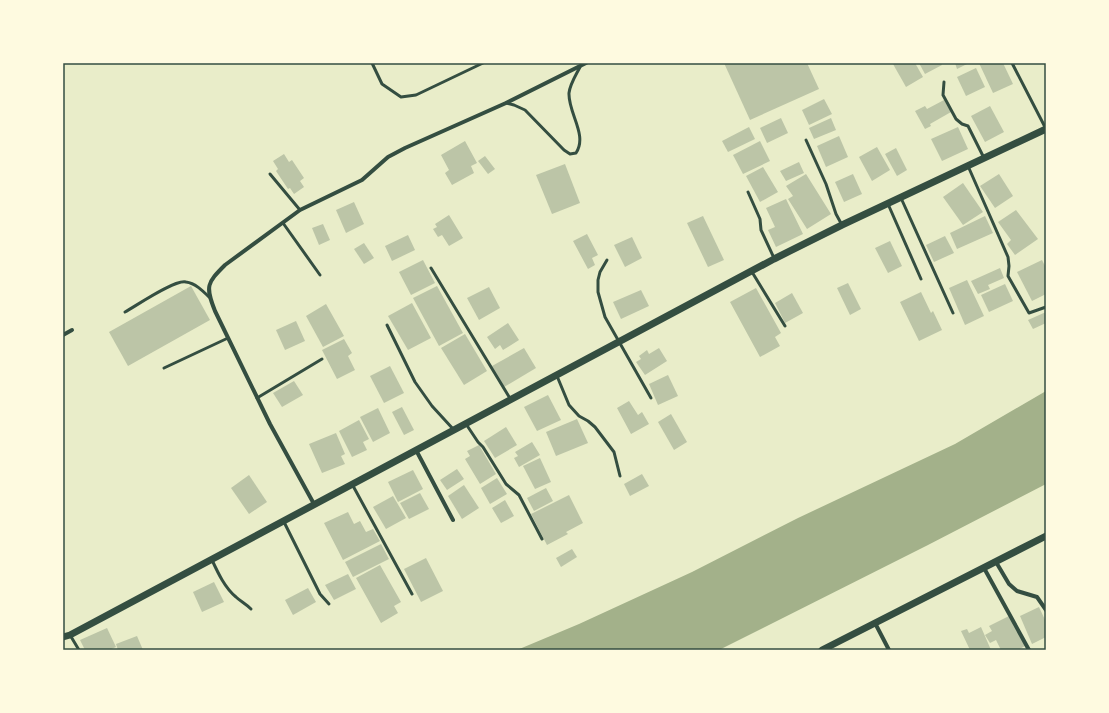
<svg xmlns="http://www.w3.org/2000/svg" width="1109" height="713" viewBox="0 0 1109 713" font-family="Mulish,sans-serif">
	<rect width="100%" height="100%" fill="#e9edc9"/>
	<polygon fill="#a3b18a" points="1046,391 1046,484 928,545 719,650 517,650 579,624 692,572 798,518 955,444"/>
	<g fill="#bcc5a7">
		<polygon points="724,63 807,63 819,89 750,120"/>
		<polygon points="895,63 915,63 923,77 906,87 893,64"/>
		<polygon points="919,63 941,63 942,65 925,74"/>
		<polygon points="955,63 969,63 957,69"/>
		<polygon points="979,63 1003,63 1013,84 993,93"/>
		<polygon points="976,68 985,87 966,96 957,77"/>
		<polygon points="824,99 832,114 809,125 802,110"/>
		<polygon points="944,100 951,112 930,124 931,126 925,129 915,111 925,106 927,109"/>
		<polygon points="990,106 1004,132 985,142 971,116"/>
		<polygon points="781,118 788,133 767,143 760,128"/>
		<polygon points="831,118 836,130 814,139 809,128"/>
		<polygon points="749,127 755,139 728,152 722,141"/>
		<polygon points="958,127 968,149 942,161 931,139"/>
		<polygon points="839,136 848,157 826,167 817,146"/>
		<polygon points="465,141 477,163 471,166 474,173 452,185 445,173 449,170 441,155"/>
		<polygon points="760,141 770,161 743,174 733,155"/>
		<polygon points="877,147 890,170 872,181 859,157"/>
		<polygon points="896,148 907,170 897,176 885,154"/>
		<polygon points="284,154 289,162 292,160 304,178 300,181 304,187 294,194 290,188 288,189 276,171 278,169 273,161"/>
		<polygon points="485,156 495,169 488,174 478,161"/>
		<polygon points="799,162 804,173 786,181 780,171"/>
		<polygon points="565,164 580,203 552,214 536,175"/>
		<polygon points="763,167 778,192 760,202 746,176"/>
		<polygon points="806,174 831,214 807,229 788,199 793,196 786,186"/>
		<polygon points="853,174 862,194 844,202 835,182"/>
		<polygon points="999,174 1013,196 995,208 980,186"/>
		<polygon points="963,183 983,212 963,225 943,197"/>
		<polygon points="786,199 803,234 776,247 768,230 775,227 766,208"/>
		<polygon points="354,202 364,224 346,233 336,210"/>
		<polygon points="1016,210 1038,239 1015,255 1007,244 1011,240 998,222"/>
		<polygon points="449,215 463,238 449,246 442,235 438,237 433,229 437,227 435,224"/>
		<polygon points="703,216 724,260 708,267 687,223"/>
		<polygon points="985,216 993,233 957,249 950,233"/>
		<polygon points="323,224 330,240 319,245 312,228"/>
		<polygon points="587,234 598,255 592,258 595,265 588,269 573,241"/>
		<polygon points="408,235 415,250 392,261 385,246"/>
		<polygon points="945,236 954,253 934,262 926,245"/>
		<polygon points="632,237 642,258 625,267 614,245"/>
		<polygon points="890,241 902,266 888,273 875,248"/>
		<polygon points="364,243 374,258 364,264 354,249"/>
		<polygon points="423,260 435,283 411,295 399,272"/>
		<polygon points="1042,260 1046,268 1046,294 1032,301 1017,272"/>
		<polygon points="1000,268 1004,278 988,285 990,289 978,294 971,281"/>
		<polygon points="967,280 984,316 965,325 949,288"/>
		<polygon points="848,283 861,309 850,315 837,288"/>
		<polygon points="1005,284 1013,301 989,312 981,295"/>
		<polygon points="191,286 210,320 128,366 109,332"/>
		<polygon points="437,286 463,333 439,346 413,298"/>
		<polygon points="489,287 500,308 479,320 467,298"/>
		<polygon points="756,288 781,333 775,337 780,346 760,357 730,302"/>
		<polygon points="641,290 649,306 621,319 613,302"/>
		<polygon points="921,292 931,313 933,311 942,330 919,341 900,302"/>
		<polygon points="792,293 803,313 785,323 775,303"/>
		<polygon points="412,303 431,338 408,350 388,316"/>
		<polygon points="326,304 344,336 323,347 306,316"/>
		<polygon points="1046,312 1046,323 1033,329 1028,320"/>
		<polygon points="296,321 305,341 285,350 276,330"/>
		<polygon points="508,323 519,340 503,350 500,345 495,349 487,337"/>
		<polygon points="465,334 487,371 464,385 441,348"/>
		<polygon points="344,339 352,353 348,356 355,370 337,379 322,350"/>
		<polygon points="524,348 536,368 504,387 492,366"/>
		<polygon points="659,348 667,361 645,375 636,362 641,359 639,356 647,350 649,354"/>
		<polygon points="390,366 404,393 384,403 370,376"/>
		<polygon points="668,375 678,396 658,405 649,384"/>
		<polygon points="294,381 303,395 282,407 273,393"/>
		<polygon points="548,395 561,420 537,431 524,407"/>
		<polygon points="629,401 638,415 642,412 649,424 631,434 617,408"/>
		<polygon points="402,407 414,430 404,435 392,412"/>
		<polygon points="378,408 390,433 373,442 360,417"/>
		<polygon points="671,414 687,442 674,450 658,422"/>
		<polygon points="577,419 588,443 556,456 546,432"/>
		<polygon points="359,420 369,439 363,442 367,450 352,457 339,431"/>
		<polygon points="506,427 517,445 495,458 484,441"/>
		<polygon points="336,433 345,454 341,456 345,464 322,473 309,444"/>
		<polygon points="532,442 540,455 519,467 514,458 518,456 515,452"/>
		<polygon points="479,445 496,474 480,484 465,459 470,456 467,451"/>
		<polygon points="540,458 551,482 535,489 523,466"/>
		<polygon points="457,469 464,479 447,490 440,480"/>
		<polygon points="413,470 423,489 398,502 388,482"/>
		<polygon points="642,474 649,486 630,496 624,484"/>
		<polygon points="249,475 267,502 249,514 231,488"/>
		<polygon points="497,478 507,494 490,504 481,488"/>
		<polygon points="464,485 479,508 462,519 448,496"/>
		<polygon points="546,488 553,501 534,511 527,498"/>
		<polygon points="420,493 429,509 409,519 400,503"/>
		<polygon points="569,495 583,523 566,532 568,534 547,545 531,514"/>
		<polygon points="393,496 406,518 386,529 373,507"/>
		<polygon points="505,500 514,516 501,523 492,508"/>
		<polygon points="348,512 354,524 360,521 366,532 373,529 380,541 343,560 324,523"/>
		<polygon points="381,544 389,559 353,577 345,562"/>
		<polygon points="572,549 577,557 561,567 556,558"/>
		<polygon points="426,558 443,591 421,602 404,569"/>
		<polygon points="380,565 401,602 394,606 398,613 381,623 356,578"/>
		<polygon points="348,574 356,589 334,600 325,585"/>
		<polygon points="214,582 224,602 202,612 193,592"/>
		<polygon points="308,588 316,602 293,615 285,600"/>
		<polygon points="1039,607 1046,622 1046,637 1032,644 1020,616"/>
		<polygon points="1009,616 1025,646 1018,650 1001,650 996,640 990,643 985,635 992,631 989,626"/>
		<polygon points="981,627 991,650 970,650 961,631 967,629 969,633"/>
		<polygon points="107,628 116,647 109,650 85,650 80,640"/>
		<polygon points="137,636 143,650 118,650 116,644"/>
	</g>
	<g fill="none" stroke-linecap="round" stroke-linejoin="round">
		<g stroke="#344e41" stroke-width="3">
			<polyline points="372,63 382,84 401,97 416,95 483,63"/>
			<polyline points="1012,63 1046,129"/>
			<polyline points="944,82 943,95 956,119 962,124 968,126 984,158"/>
			<path d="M506,103l8,2 11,5 39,40 6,4 6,-1c12,-18 -8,-40 -7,-60 1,-9 7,-18 11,-26"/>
			<polyline points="806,140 826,184 836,214 842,225"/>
			<polyline points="968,166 1008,257 1009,266 1008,276 1029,313 1046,307"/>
			<polyline points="270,174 300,210"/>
			<polyline points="748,192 760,219 761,230 774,258"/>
			<polyline points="901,198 953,313"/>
			<polyline points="888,204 921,279"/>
			<polyline points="283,223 320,275"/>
			<polyline points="607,260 600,272 598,280 598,292 605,317 651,398"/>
			<polyline points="431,268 511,400"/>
			<polyline points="752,272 785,326"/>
			<path d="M125,312c11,-6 50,-33 61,-30 9,1 17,9 23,15"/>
			<polyline points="387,325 415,382 432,406 454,430"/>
			<polyline points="164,368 228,338"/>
			<polyline points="557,376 569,405 579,416 588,421 595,427 614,452 620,476"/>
			<polyline points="257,398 322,359"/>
			<polyline points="466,424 478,442 483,447 506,484 519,495 542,539"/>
			<polyline points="352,484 412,594"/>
			<polyline points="284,522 320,594 329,604"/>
			<path d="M212,560c6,13 13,28 24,37 4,4 10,7 15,12"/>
			<polyline points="70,635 79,650"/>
		</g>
		<g stroke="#344e41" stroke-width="4">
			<polyline points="63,335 72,330"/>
			<polyline points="416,450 453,520"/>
			<path d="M314,504l-44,-80 -55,-113c-10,-25 -8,-28 10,-46l75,-55 62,-30 26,-23 17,-9 101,-45 80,-40"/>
			<polyline points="996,562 1009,584 1017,591 1037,597 1046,610"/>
			<polyline points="984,568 1029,650"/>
			<polyline points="875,623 889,650"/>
		</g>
		<g stroke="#344e41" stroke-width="7">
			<polyline points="63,637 70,635 774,259 842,225 1046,129"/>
			<polyline points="822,650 1046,536"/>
		</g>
	</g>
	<rect width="1109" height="713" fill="none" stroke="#fefae0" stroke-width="128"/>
	<rect x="64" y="64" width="981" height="585" fill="none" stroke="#344e41" stroke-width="1.5"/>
</svg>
